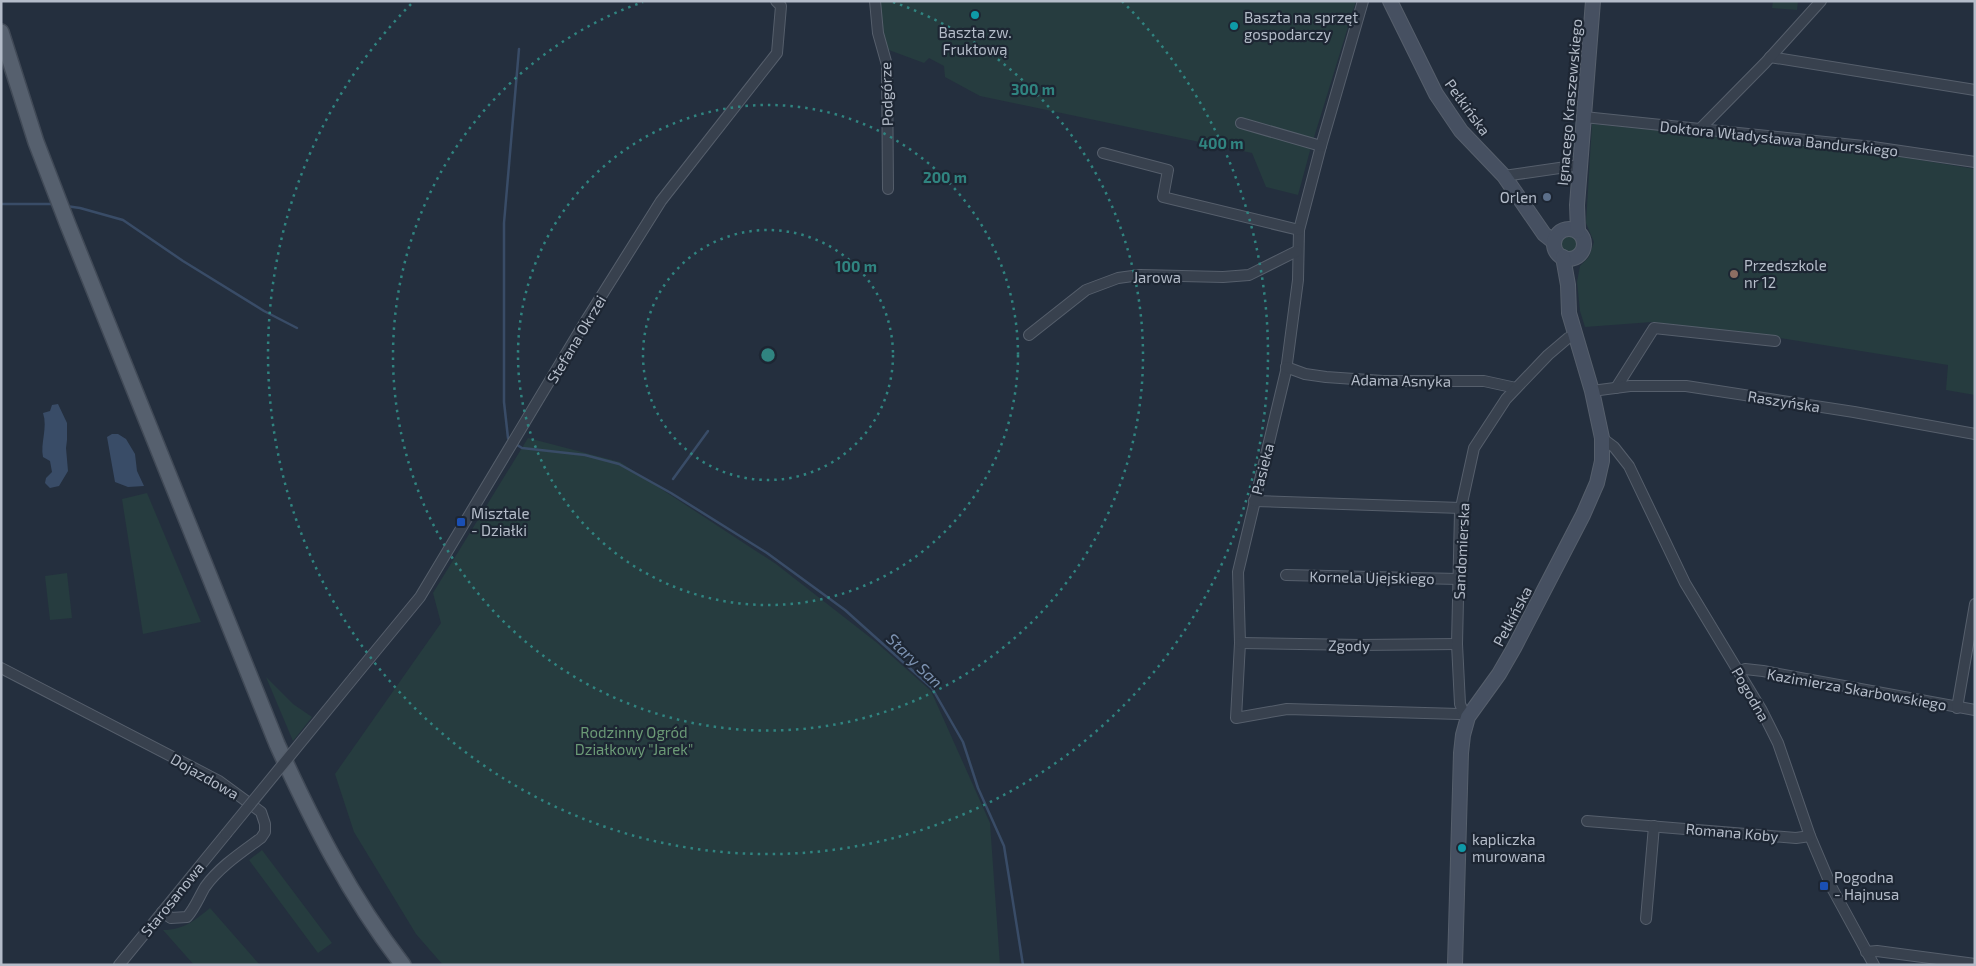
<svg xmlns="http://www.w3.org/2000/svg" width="1976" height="966" viewBox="0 0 1976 966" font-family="'Exo 2',sans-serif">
	<rect width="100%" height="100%" fill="#242f3e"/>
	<g fill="#263c3f">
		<polygon points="872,1 1356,1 1311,147 1298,195 1266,187 1252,153 980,96 945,77 944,66 929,58 924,63 878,46"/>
		<polygon points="1773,1 1798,1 1797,10 1772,8"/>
		<polygon points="1592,124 1865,151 1975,169 1975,395 1946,390 1948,365 1780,338 1652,322 1585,327 1580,311 1577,282 1580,266 1589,257 1594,242 1586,223"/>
		<circle cx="1569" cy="244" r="8"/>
		<polygon points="528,438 620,462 776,564 876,642 931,691 990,823 1000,965 443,965 416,934 354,832 335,774 441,623 433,593"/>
		<polygon points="147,493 201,622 143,634 122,499"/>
		<polygon points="67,573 72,618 50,620 45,576"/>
		<polygon points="266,677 293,704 312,717 293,741"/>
		<polygon points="262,850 332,943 318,953 249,860"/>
		<path d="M210,908l50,57h-66l-31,-35c21,0 32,-10 47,-22z"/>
	</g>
	<g fill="#394c67">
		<path d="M58,404l9,19v17l-1,8 2,23 -9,15 -9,2 -5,-5 1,-5 6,-6 -2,-11 -7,-4c-3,-14 5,-29 0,-44l7,-2 2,-6z"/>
		<polygon points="112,434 118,434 126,439 135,454 137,471 144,486 128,487 115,482 107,437"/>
	</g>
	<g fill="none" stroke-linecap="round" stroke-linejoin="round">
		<g stroke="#394c67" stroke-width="2.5">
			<polyline points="1,204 54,204"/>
			<polyline points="66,206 80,208 123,220 183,261 264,311 297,328"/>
			<polyline points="510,440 508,438 504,402 504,223 519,49"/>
			<polyline points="514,443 522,448 585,455 619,464 671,493 767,553 845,610 932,688 963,742 978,788 1004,846 1023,965"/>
			<polyline points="673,479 708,431"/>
		</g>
		<defs>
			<g id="street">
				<polyline points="875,1 878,33 887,65 888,189"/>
				<polyline points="1363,1 1321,146 1299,230 1298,280 1286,371 1238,572 1240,643 1236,718 1287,709 1459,714 1463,712"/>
				<polyline points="1770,57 1975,90"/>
				<polyline points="1584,117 1873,147 1975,162"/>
				<polyline points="1241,123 1321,146"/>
				<polyline points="1700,129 1765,63 1821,1"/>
				<polyline points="1103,153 1168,170 1163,197 1299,230"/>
				<polyline points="1504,176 1580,165"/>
				<polyline points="1029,335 1086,290 1118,278 1140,275 1223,277 1249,275 1297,251"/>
				<polyline points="1286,367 1305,374 1326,377 1383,381 1484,381 1516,388"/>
				<polyline points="1616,388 1654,328 1775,341"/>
				<polyline points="1592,391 1630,386 1686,386 1854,412 1975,434"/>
				<polyline points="1602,438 1614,447 1629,466 1685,583 1761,709 1778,743 1810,836 1832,888 1874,965"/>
				<polyline points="1254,501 1461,508"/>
				<polyline points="1286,575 1458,579"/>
				<polyline points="1240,643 1360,645 1457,644"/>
				<path d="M1,668l218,113 42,31 4,12v8l-4,6c-19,14 -42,29 -56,49 -6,10 -10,21 -18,30l-16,1 -9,-6"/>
				<polyline points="1739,672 1745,669 1763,671 1975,710"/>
				<polyline points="355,676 420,597 585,322 661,201 777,53 781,6 776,1"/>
				<polyline points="1957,708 1975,604"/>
				<polyline points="1467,716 1464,713 1460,704 1457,644 1460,512 1474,448 1506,399 1548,355 1568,338 1576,335"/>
				<polyline points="1587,821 1796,838 1810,836"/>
				<polyline points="1646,919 1654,826"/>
				<polyline points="1866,952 1877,951 1975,964"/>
				<polyline points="119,965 226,834"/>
			</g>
			<g id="secondary">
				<polyline points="1390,1 1436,94 1461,131 1504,176 1544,234 1554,242"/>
				<circle cx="1569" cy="244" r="15"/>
				<polyline points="1578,231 1577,205 1593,1"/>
				<polyline points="1455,965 1461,753 1463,735 1468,717 1499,674 1514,648 1583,515 1597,483 1602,461 1602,438 1592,391 1569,313 1568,285 1563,257"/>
			</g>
			<path id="primary" d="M1,32l35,110 32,83 209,519c35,77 73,153 126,221"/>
		</defs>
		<use href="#street" stroke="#565f6c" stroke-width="12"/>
		<use href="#secondary" stroke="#565f6c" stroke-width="16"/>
		<use href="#primary" stroke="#414a57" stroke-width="18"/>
		<use href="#street" stroke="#38414e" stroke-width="10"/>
		<use href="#secondary" stroke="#465061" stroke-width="14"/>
		<use href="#primary" stroke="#56606e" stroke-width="15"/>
		<defs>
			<polyline id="street-bridge" points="226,834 355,676"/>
		</defs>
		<use href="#street-bridge" stroke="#565f6c" stroke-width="12" stroke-linecap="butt"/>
		<use href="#street-bridge" stroke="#38414e" stroke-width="10"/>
	</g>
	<g fill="none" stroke="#308480" stroke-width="2.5" stroke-dasharray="2.5 5">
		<circle cx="768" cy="355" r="125"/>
		<circle cx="768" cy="355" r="250"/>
		<path d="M893 2A375 375 0 1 1 643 2"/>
		<path d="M1122 1A500 500 0 1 1 414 1"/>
	</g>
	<g fill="#0f9aa8" stroke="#1d2633" stroke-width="2">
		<circle cx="975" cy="15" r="5"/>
		<circle cx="1234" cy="26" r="5"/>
		<circle cx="1462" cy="848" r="5"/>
	</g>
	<circle fill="#5c6f8a" stroke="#1d2633" stroke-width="2" cx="1547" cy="197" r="5"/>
	<circle fill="#8d6e63" stroke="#1d2633" stroke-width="2" cx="1734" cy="274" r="5"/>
	<g fill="#1a4fb4" stroke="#1d2633" stroke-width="2">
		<rect x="456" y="517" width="10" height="10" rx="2.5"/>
		<rect x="1819" y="881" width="10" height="10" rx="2.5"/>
	</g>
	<g text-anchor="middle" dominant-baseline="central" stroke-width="4.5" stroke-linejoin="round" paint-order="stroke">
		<g font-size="15" fill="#b4bcc9" stroke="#1d2633" text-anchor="start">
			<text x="1244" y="17">Baszta na sprzęt<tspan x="1244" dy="17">gospodarczy</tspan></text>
			<text x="975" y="32" text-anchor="middle">Baszta zw.<tspan x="975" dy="17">Fruktową</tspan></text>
			<text x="1537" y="197" text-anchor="end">Orlen</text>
			<text x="1744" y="265">Przedszkole<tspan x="1744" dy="17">nr 12</tspan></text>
			<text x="471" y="513">Misztale<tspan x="471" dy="17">- Działki</tspan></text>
			<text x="1472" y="839">kapliczka<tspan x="1472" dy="17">murowana</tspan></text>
			<text x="1834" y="877">Pogodna<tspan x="1834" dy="17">- Hajnusa</tspan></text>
		</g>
		<g font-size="15" fill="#b4bcc9" stroke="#1d2633">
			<text transform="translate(886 94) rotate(-92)">Podgórze</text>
			<text transform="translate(1569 102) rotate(-85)">Ignacego Kraszewskiego</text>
			<text transform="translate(1468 107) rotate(54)">Pełkińska</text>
			<text transform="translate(1779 138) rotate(6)">Doktora Władysława Bandurskiego</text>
			<text x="1157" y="277">Jarowa</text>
			<text transform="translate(576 339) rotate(-59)">Stefana Okrzei</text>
			<text transform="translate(1401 380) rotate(1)">Adama Asnyka</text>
			<text transform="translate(1784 401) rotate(9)">Raszyńska</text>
			<text transform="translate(1262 469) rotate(-76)">Pasieka</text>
			<text transform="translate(1461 551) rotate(-87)">Sandomierska</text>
			<text transform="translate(1372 577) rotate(1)">Kornela Ujejskiego</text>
			<text transform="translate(1512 616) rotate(-62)">Pełkińska</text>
			<text transform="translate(1349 645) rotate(1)">Zgody</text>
			<text transform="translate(1857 689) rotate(10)">Kazimierza Skarbowskiego</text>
			<text transform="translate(1751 694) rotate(60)">Pogodna</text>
			<text transform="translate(205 776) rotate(30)">Dojazdowa</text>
			<text transform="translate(1732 832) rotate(5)">Romana Koby</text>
			<text transform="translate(172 899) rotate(-51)">Starosanowa</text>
		</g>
		<g font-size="15" fill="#6b9a76" stroke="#1d2633">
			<text x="634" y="732">Rodzinny Ogród<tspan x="634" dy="17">Działkowy "Jarek"</tspan></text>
		</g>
		<g font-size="16" font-style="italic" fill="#7c92b1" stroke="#1d2633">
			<text transform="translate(915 660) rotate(44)">Stary San</text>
		</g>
	</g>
	<circle cx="768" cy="355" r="8" fill="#308480" stroke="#1d2633" stroke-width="2.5"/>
	<g font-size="15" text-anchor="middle" font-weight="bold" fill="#308480" stroke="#1d2633" stroke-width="4.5" stroke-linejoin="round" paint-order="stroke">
		<text x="1033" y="95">300 m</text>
		<text x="1221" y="149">400 m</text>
		<text x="945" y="183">200 m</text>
		<text x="856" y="272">100 m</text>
	</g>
	<rect width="1976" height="966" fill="none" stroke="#b4bcc9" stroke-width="5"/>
</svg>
